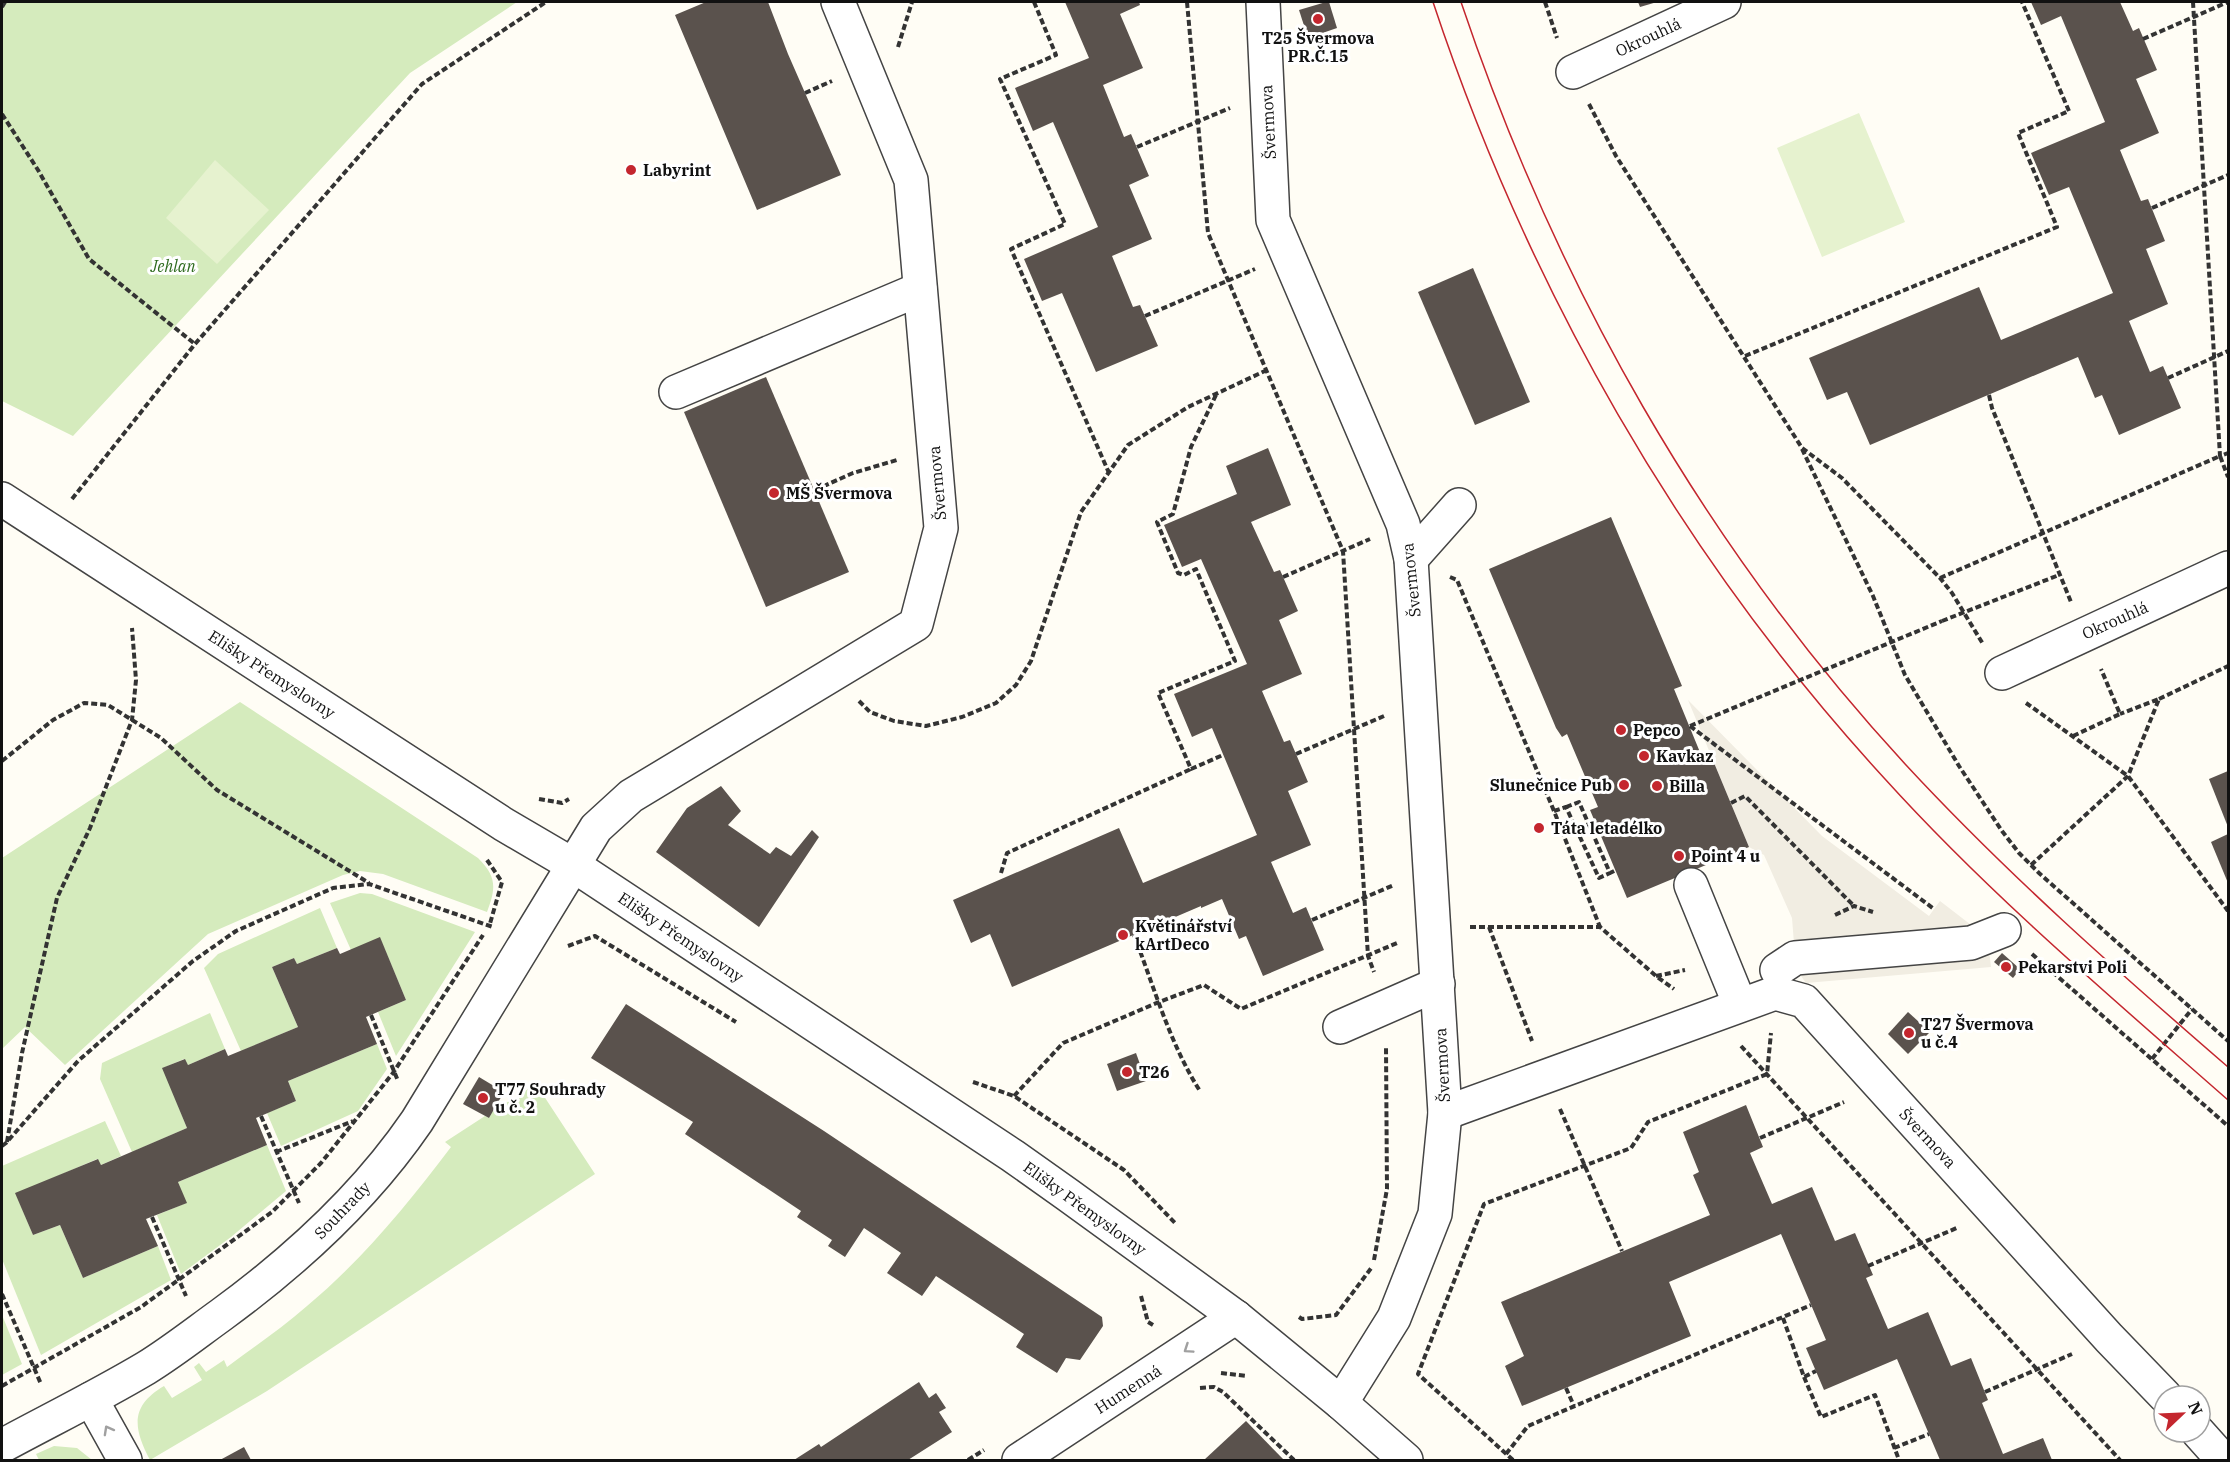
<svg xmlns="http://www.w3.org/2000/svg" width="2230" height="1462" viewBox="0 0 2230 1462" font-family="'IBM Plex Serif',serif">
	<rect width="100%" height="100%" fill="#fffdf5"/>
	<g fill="#d5ebbd">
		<polygon points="2,2 517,2 410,73 73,436 2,401"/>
		<path d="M240,702l238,156c19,19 18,30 9,54l-104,-38 -23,-3 -17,4 -135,59 -143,131 -40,-38 -23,22v-191z"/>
		<polygon points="360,893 372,894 475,932 396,1056 378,1012 406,1000 380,938 351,950 330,903"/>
		<polygon points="320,908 337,948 297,964 294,958 272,967 298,1027 241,1051 204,968 218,954"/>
		<polygon points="210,1013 225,1049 188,1065 184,1059 163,1068 187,1128 132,1152 100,1079 102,1063"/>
		<polygon points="377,1044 387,1069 358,1111 281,1146 267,1113 296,1101 288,1081"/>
		<path d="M536,1084l59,90 -328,217 -117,69c-17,-32 -20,-54 14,-74l8,12 30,-18 -8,-13 5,-4 7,9 18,-12 3,7c27,-20 55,-39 80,-61 55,-46 101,-102 144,-159l-6,-5 40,-26 4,2 3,-6z"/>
		<polygon points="105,1121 121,1156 101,1165 97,1159 16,1194 33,1235 60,1225 83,1278 158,1246 171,1280 41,1355 2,1259 2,1166"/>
		<polygon points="267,1145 286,1191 231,1237 181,1274 157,1215 186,1203 178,1182"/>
		<polygon points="2,1315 22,1364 2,1375"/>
		<polygon points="54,1446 77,1448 92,1460 39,1460 36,1454"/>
	</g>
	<g fill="#e6f2cf">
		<polygon points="1859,113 1905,222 1822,257 1777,148"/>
		<polygon points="215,160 269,210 217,264 166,218"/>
	</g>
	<polygon fill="#f1ede2" points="1688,700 1822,836 1929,916 1940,901 1975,928 1989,950 1991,967 1806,983 1796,969 1792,918 1764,855 1749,847"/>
	<g fill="#5a524d">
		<polygon points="706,2 768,2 788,54 841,175 757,210 675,15"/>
		<polygon points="1065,2 1139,2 1140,5 1120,14 1143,68 1103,85 1124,137 1131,134 1149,176 1129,185 1152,239 1112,256 1133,307 1140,305 1158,346 1096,372 1062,293 1042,301 1024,259 1098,227 1053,122 1033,131 1015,88 1089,58"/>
		<polygon points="1326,2 1329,2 1337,28 1308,38 1299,10"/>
		<polygon points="1638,2 1657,2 1640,7"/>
		<polygon points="2031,2 2120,2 2133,31 2139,28 2157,70 2136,79 2159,133 2120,150 2141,201 2148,199 2165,241 2146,249 2168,304 2129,321 2150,372 2163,366 2181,408 2119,435 2102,395 2095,398 2078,357 1870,445 1847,392 1827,400 1809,358 1979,287 2001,340 2113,293 2069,187 2049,195 2031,153 2105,122 2061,16 2041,25"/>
		<polygon points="1473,268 1530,402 1475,425 1418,292"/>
		<polygon points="766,377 849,572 766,607 684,412"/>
		<polygon points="1268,448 1291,505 1251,522 1274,572 1280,570 1298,611 1279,620 1302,674 1262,691 1284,742 1290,740 1308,782 1288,791 1311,845 1271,862 1293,913 1306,907 1324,950 1263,976 1246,936 1239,939 1222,899 1201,908 1201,906 1012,987 990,934 971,943 953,900 1119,828 1143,883 1257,835 1212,728 1192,737 1174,694 1247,664 1201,559 1182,567 1164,525 1237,494 1226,466"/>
		<polygon points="1611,517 1682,686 1674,689 1704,762 1712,758 1749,847 1627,898 1590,810 1598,807 1567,734 1562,737 1556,728 1489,569"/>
		<polygon points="2228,771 2228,827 2209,779"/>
		<polygon points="721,786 741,811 728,825 770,854 776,847 791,856 812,830 819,837 759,927 656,852 687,808"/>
		<polygon points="2228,834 2228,883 2211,842"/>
		<polygon points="380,937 406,1000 366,1017 377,1044 288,1081 296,1101 256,1118 267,1145 178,1182 187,1203 146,1219 158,1246 83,1278 60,1225 33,1235 15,1193 98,1159 101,1165 187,1128 162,1068 185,1059 188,1065 225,1049 228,1056 298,1027 272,967 294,958 297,964 337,948 340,954"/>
		<polygon points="2002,953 2020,969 2013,978 1994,962"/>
		<polygon points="626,1004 824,1131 1102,1317 1103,1326 1080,1360 1066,1358 1057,1373 1016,1347 1024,1334 936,1276 922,1296 887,1273 901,1253 864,1228 845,1257 828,1246 832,1240 797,1217 801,1211 685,1134 693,1122 591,1058"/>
		<polygon points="1908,1012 1930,1032 1908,1054 1888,1034"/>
		<polygon points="1136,1053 1146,1081 1117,1091 1107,1064"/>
		<polygon points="479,1077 504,1092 489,1118 463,1104"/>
		<polygon points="1746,1105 1763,1147 1750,1153 1772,1204 1812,1187 1835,1241 1855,1233 1873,1275 1866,1278 1888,1329 1928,1312 1951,1366 1971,1358 1988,1400 1982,1403 2003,1454 2043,1438 2052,1460 1940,1460 1897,1359 1824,1390 1806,1348 1826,1340 1781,1234 1669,1282 1691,1336 1522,1406 1505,1366 1524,1356 1501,1302 1710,1215 1693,1175 1699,1172 1683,1132"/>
		<polygon points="919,1382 929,1398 936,1393 946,1408 939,1412 952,1432 908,1460 794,1460 819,1444 821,1447"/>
		<polygon points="1246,1421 1284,1460 1204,1460"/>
		<polygon points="244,1447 251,1460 220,1460"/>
	</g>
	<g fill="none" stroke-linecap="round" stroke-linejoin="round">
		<defs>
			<g id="minor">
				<polyline points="1263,2 1273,220 1403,524 1411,559 1445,1113 1435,1214 1394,1318 1341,1403"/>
				<polyline points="1573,72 1724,2"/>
				<polyline points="676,392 920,289"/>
				<polyline points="2,499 503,824 573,865 1013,1156 1068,1195 1236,1317 1341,1403 1406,1460"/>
				<polyline points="1411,559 1459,505"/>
				<polyline points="2002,673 2228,568"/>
				<polyline points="1691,885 1740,1005"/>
				<polyline points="1777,970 1795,958 1971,943 2004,930"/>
				<polyline points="1340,1027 1438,984"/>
				<polyline points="1445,1113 1775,993 1804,1001 2109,1338 2165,1396"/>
				<polyline points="91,1399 125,1460"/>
				<polyline points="2198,1432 2223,1460"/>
				<path d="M2,1446c48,-26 97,-50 144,-78 26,-16 50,-35 75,-53 74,-54 144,-118 196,-194l179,-293 35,-32 285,-172 25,-96 -30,-348 -73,-178"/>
				<polyline points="1019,1460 1236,1317"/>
			</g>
		</defs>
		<use href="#minor" stroke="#444" stroke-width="36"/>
		<g stroke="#333" stroke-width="4" stroke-dasharray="6 3" stroke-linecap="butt">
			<polyline points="1034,2 1056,55 1000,79 1065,224 1011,249 1109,473"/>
			<polyline points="1187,2 1208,233 1343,551 1368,956 1374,972"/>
			<polyline points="1545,2 1557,38"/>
			<polyline points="2193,2 2220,456 2228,453"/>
			<polyline points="2,7 5,2"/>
			<polyline points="2143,39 2228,2"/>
			<polyline points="898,47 912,2"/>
			<polyline points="805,93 832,81"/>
			<polyline points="1589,104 1616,156 1802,448 1842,478 1940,578 1952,593 1983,644"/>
			<polyline points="2,114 38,170 89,259 195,344"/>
			<polyline points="1137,147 1230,108"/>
			<polyline points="2152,208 2228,175"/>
			<polyline points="1145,316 1255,269"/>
			<polyline points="1745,356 2057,227 2018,133 2069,111 2022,2"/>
			<polyline points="2168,378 2228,351"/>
			<polyline points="1216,395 1191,447 1173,514 1157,522 1178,573 1184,575 1196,569 1235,661 1158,693 1191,769 1223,755"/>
			<polyline points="1989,395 1992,408 2071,602"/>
			<polyline points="1802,449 1873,596 1905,675 1959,766 2002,831 2019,853 2039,873 2228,1041"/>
			<polyline points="815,490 853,473 897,460"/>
			<polyline points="72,499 195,344 422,84 546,2"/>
			<polyline points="1283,577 1370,539"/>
			<polyline points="1450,577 1457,580 1554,811 1600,927"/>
			<polyline points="1940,578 2220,456 2228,477"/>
			<polyline points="1942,621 2059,575"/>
			<polyline points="2159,699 2228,666"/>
			<polyline points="859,701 870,712 894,721 926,726 962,717 996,703 1016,685 1031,661 1081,512 1128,445 1188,407 1267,370"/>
			<polyline points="2026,703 2128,776 2228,911"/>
			<polyline points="1690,726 1934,909"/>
			<polyline points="2073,736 2120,714 2101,669"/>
			<polyline points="1296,754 1384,716"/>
			<polyline points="2,761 53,720 84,703 108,705 161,738 217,790 369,883"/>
			<polyline points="539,799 562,803 569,799"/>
			<polyline points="1731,803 1745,796 1854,906"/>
			<polyline points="1566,807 1579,802 1610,873 1616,870"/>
			<polyline points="1554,811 1566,807 1599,878 1610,873"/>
			<polyline points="487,860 502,882 489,927"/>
			<polyline points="2031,865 2128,776 2159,699 2120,714"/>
			<polyline points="1001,873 1007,853 1191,769"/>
			<polyline points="1835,915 1854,906 1873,912"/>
			<polyline points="1312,920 1394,885"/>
			<polyline points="1470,927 1600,927 1656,976 1674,989"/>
			<polyline points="1489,927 1532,1041"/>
			<path d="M1134,935c20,52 36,109 66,156"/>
			<polyline points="568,946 595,936 736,1022"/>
			<polyline points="2032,954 2228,1126"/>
			<polyline points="1656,976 1685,970"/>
			<polyline points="371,1015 398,1081"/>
			<polyline points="1741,1046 2120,1460"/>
			<polyline points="2152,1059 2192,1009"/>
			<polyline points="973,1082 1014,1096 1124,1170 1176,1224"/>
			<polyline points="1014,1096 1063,1043 1159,1002 1204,985 1241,1009 1397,943"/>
			<polyline points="1560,1109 1622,1251"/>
			<polyline points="261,1116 299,1203"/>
			<polyline points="1760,1138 1844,1102"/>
			<polyline points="7,1142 22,1053 57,898 90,828 132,720 136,680 132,628"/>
			<polyline points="2,1146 6,1143 78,1061 193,961 236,931 333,888 369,884 493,927"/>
			<polyline points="276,1152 353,1121"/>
			<polyline points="152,1217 186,1296"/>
			<polyline points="1374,1260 1387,1189 1386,1047"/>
			<polyline points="1868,1266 1959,1227"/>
			<polyline points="2,1294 41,1384"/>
			<polyline points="1141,1296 1148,1322 1153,1325"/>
			<polyline points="1299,1317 1302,1319 1336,1315 1372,1267"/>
			<polyline points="1783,1318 1804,1377 1816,1371"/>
			<polyline points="1221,1373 1247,1376"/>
			<polyline points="1804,1377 1821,1417 1875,1395 1899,1460"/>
			<polyline points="2,1386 141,1307 272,1212 321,1163 393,1073 483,935"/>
			<polyline points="1200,1388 1214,1387 1223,1392 1294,1460"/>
			<polyline points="1566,1388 1574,1406"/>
			<polyline points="1985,1392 2072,1354"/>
			<polyline points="1894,1448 1929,1434"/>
			<polyline points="1506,1454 1528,1426 1811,1305"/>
			<polyline points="968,1460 984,1450"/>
			<polyline points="1513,1460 1418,1374 1484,1204 1631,1148 1648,1122 1767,1074 1771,1033"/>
		</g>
		<use href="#minor" stroke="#fff" stroke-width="33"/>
		<g stroke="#c4262e" stroke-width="1.5">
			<path d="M1433,2c95,286 247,554 452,777 105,116 226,218 343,321"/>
			<path d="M1461,2c95,282 242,543 445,763 100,108 211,206 322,302"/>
		</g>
		<polyline stroke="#333" stroke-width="4" stroke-dasharray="6 3" stroke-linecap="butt" points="1690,726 1942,621"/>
	</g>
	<defs><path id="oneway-chevron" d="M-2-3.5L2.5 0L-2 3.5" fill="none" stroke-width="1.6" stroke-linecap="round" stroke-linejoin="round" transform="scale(1.5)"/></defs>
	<g stroke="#a0a0a0">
		<use href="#oneway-chevron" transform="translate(1188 1349) rotate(146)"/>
		<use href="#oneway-chevron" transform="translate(108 1430) rotate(-119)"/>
	</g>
	<g fill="#c4262e" stroke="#fff" stroke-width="2">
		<circle cx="1318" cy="19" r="6"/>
		<circle cx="631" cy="170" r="6"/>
		<circle cx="774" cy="493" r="6"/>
		<circle cx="1621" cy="730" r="6"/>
		<circle cx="1644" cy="756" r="6"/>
		<circle cx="1624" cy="785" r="6"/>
		<circle cx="1657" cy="786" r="6"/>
		<circle cx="1539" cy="828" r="6"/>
		<circle cx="1679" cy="856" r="6"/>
		<circle cx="1123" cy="935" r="6"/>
		<circle cx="2006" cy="967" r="6"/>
		<circle cx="1909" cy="1033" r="6"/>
		<circle cx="1127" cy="1072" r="6"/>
		<circle cx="483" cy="1098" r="6"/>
	</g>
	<g text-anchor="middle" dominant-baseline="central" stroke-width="6" stroke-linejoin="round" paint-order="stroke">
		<g font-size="16" fill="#111" stroke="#fff">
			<text transform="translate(1648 37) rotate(-25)">Okrouhlá</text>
			<text transform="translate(1268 122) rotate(-93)">Švermova</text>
			<text transform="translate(937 483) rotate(-95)">Švermova</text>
			<text transform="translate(1411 580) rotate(-96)">Švermova</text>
			<text transform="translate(2115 620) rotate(-24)">Okrouhlá</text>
			<text transform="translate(272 674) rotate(33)">Elišky Přemyslovny</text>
			<text transform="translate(681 937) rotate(34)">Elišky Přemyslovny</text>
			<text transform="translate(1442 1065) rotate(-93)">Švermova</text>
			<text transform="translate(1928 1138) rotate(47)">Švermova</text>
			<text transform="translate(1085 1208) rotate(36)">Elišky Přemyslovny</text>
			<text transform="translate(342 1210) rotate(-46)">Souhrady</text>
			<text transform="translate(1128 1389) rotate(-33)">Humenná</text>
		</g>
		<g font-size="16" font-weight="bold" fill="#111" stroke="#fff" text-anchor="start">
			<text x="1318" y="38" text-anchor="middle">T25 Švermova<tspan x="1318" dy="18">PR.Č.15</tspan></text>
			<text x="643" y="170">Labyrint</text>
			<text x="786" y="493">MŠ Švermova</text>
			<text x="1633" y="730">Pepco</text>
			<text x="1656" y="756">Kavkaz</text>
			<text x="1612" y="785" text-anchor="end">Slunečnice Pub</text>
			<text x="1669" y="786">Billa</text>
			<text x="1551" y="828">Táta letadélko</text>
			<text x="1691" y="856">Point 4 u</text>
			<text x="1135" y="926">Květinářství<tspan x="1135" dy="18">kArtDeco</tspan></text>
			<text x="2018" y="967">Pekarstvi Poli</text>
			<text x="1921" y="1024">T27 Švermova<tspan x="1921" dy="18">u č.4</tspan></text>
			<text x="1139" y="1072">T26</text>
			<text x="495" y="1089">T77 Souhrady<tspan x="495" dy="18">u č. 2</tspan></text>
		</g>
		<g font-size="16" font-style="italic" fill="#2f6b1f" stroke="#fff">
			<text x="173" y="266">Jehlan</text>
		</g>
	</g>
	<rect width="2230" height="1462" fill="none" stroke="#111111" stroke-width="6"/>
	<g transform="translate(2182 1414) rotate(67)"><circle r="28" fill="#ffffff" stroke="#a0a0a0" stroke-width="1.5"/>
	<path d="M0-4.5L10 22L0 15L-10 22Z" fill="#c4262e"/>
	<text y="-9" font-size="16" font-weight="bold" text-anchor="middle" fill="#111111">N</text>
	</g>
</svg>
